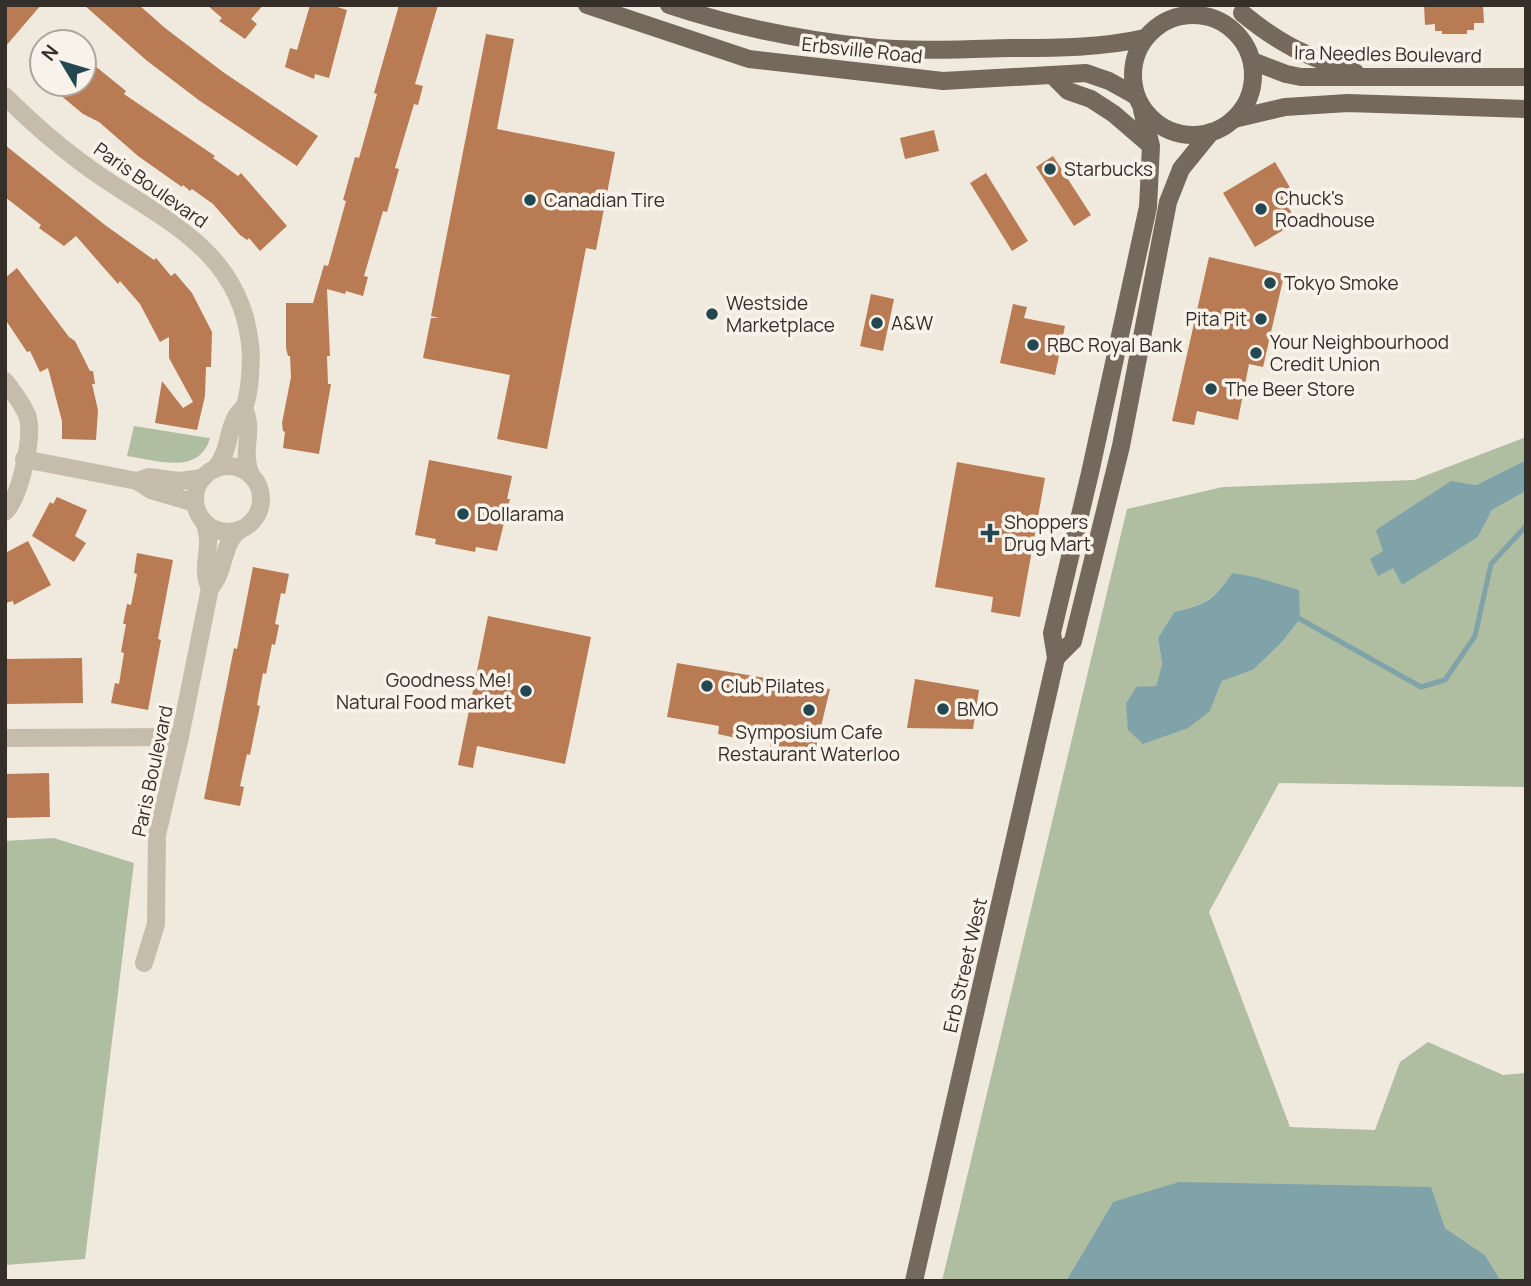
<svg xmlns="http://www.w3.org/2000/svg" width="1531" height="1286" viewBox="0 0 1531 1286" font-family="Manrope,sans-serif">
	<rect width="100%" height="100%" fill="#f0eade"/>
	<g fill="#afbda0" fill-rule="evenodd">
		<path d="M134,426l75,12h1c-11,38 -54,22 -83,18z"/>
		<path d="M1526,437v23l-50,25 -25,-3 -58,86 9,16 76,-47 14,-27 34,-19v296l-247,-4 -70,129 81,215 85,3 25,-68 28,-20 75,33 23,-2v208h-25l-16,-26 -40,-27 -332,-26 -47,79h-124l185,-772 96,-22 191,-7zM1232,573l68,46 -17,22 -30,29 -31,11 -12,30 -54,-25 6,-22 -4,-26 16,-26c32,-8 39,-11 58,-39z"/>
		<polygon points="54,838 134,863 85,1259 5,1265 5,841"/>
	</g>
	<g fill="#80a2a9">
		<polygon points="1526,460 1526,491 1492,510 1478,537 1402,585 1393,568 1378,576 1370,559 1383,551 1376,530 1451,481 1476,485"/>
		<path d="M1232,573l23,4 44,13 1,29 -17,22 -30,29 -31,11 -12,30 -22,17 -45,16 -15,-14 -2,-26 10,-17 20,-1 6,-22 -4,-26 16,-26c33,-8 39,-11 58,-39z"/>
		<polygon points="1179,1182 1431,1187 1445,1228 1485,1255 1501,1281 1066,1281 1113,1202"/>
	</g>
	<g fill="none" stroke-linecap="round" stroke-linejoin="round">
		<polyline stroke="#80a2a9" stroke-width="5" points="1300,619 1421,687 1445,680 1475,636 1491,564 1526,526"/>
	</g>
	<g fill="#b87b53">
		<polygon points="5,5 41,5 5,47"/>
		<polygon points="84,5 139,5 165,28 223,72 318,136 297,166 200,101 146,60"/>
		<polygon points="207,5 263,5 251,19 257,24 245,39 219,21 222,18"/>
		<polygon points="310,5 331,5 347,10 329,78 315,74 314,79 285,67 290,48 297,50"/>
		<polygon points="399,5 438,5 415,84 423,86 418,105 414,104 395,168 399,169 387,212 383,211 364,276 368,277 363,296 346,291 345,294 327,289 330,356 327,356 328,384 331,384 319,454 283,448 285,432 283,431 282,423 291,377 290,356 288,356 286,348 286,303 313,303 324,265 328,266 346,201 343,200 355,157 359,158 377,94 374,93"/>
		<polygon points="1424,5 1483,5 1484,23 1474,23 1474,30 1467,30 1467,34 1442,34 1442,31 1435,31 1435,24 1425,25"/>
		<polygon points="486,34 514,39 497,129 615,152 596,250 586,248 547,449 497,439 510,375 423,358 431,318 439,318 431,316"/>
		<polygon points="84,57 126,91 124,94 215,156 213,158 238,176 241,173 287,226 260,251 249,238 247,240 240,235 213,204 192,189 190,191 183,185 182,187 138,156 99,122 83,114 47,84 84,84"/>
		<polygon points="934,130 939,151 905,159 900,138"/>
		<polygon points="5,145 105,225 154,260 156,258 171,276 175,273 192,293 212,332 211,367 206,367 205,396 197,430 155,423 162,381 183,408 193,402 169,358 169,337 160,342 140,304 120,281 118,284 76,236 64,246 39,228 41,225 5,197"/>
		<polygon points="1053,156 1091,215 1074,226 1036,167"/>
		<polygon points="1275,162 1292,191 1282,196 1297,222 1255,247 1223,193"/>
		<polygon points="986,173 1028,241 1012,251 970,183"/>
		<polygon points="1209,257 1283,274 1283,280 1263,367 1249,364 1238,420 1197,411 1194,425 1172,421"/>
		<polygon points="17,268 69,337 75,341 90,371 93,371 95,384 92,384 98,410 96,440 62,439 62,421 48,368 40,372 30,351 27,352 5,319 5,278"/>
		<polygon points="871,294 894,299 883,351 860,346"/>
		<polygon points="1013,304 1027,307 1024,318 1065,326 1055,375 1000,363"/>
		<polygon points="429,460 512,476 507,499 510,499 497,551 476,547 475,552 435,544 436,539 415,535"/>
		<polygon points="957,462 1045,478 1020,617 991,612 993,597 935,587"/>
		<polygon points="57,497 87,510 75,536 86,543 74,562 32,536 50,502 53,504"/>
		<polygon points="28,541 51,585 14,605 13,601 5,603 5,553"/>
		<polygon points="137,553 173,560 158,639 161,640 148,710 111,703 115,683 119,684 124,653 121,652 126,624 123,624 127,604 131,605 137,574 134,573"/>
		<polygon points="253,567 289,574 285,594 281,593 275,624 279,625 275,645 272,644 266,674 263,673 257,705 260,706 256,725 250,755 247,754 240,786 244,787 240,806 204,799 234,648 237,649"/>
		<polygon points="488,616 591,637 565,764 477,746 473,768 458,765"/>
		<polygon points="82,658 83,703 5,704 5,659"/>
		<polygon points="677,663 830,689 813,760 770,749 772,735 738,727 736,738 718,734 719,726 667,717"/>
		<polygon points="915,679 979,690 973,729 907,728"/>
		<polygon points="49,773 50,817 5,818 5,774"/>
	</g>
	<g fill="none" stroke-linecap="round" stroke-linejoin="round">
		<g stroke="#c6bcab" stroke-width="18">
			<path d="M5,96c24,24 50,47 77,67 70,53 157,80 168,181 2,14 0,51 -6,63 -2,3 -5,5 -7,8 -11,18 -6,34 -22,54"/>
			<path d="M5,381c8,11 19,24 23,37 5,21 -8,79 -23,94"/>
			<path d="M244,409c11,21 -4,42 7,66"/>
			<polyline points="24,459 137,481 151,490 195,503"/>
			<circle cx="228" cy="499" r="33"/>
			<polyline points="137,481 149,477 179,481 203,478"/>
			<path d="M204,522c11,24 -5,44 6,66"/>
			<polyline points="5,738 180,737"/>
			<path d="M144,963l12,-39 1,-89 23,-98 30,-149c16,-17 11,-43 29,-58"/>
		</g>
		<g stroke="#75685c" stroke-width="18">
			<polyline points="587,5 749,59 943,81 1086,73 1109,81 1136,96"/>
			<path d="M669,5c63,21 132,35 199,42 48,5 96,2 144,1 45,0 89,0 133,-10"/>
			<path d="M1242,13c40,33 64,43 113,59"/>
			<circle cx="1193" cy="75" r="60"/>
			<polyline points="1252,61 1286,74 1301,77 1526,77"/>
			<polyline points="1052,75 1068,91 1091,99 1114,114 1150,145"/>
			<polyline points="1234,119 1285,107 1348,103 1526,109"/>
			<polyline points="1056,658 1073,641 1121,446 1168,202 1181,169 1211,132"/>
			<polyline points="914,1281 1056,658 1052,633 1090,473 1148,207 1151,146 1142,110"/>
		</g>
	</g>
	<g fill="#244852" stroke="#f8f3ea" stroke-width="2.5">
		<circle cx="1050" cy="169" r="7"/>
		<circle cx="530" cy="200" r="7"/>
		<circle cx="1261" cy="209" r="7"/>
		<circle cx="1270" cy="283" r="7"/>
		<circle cx="712" cy="314" r="7"/>
		<circle cx="1261" cy="319" r="7"/>
		<circle cx="877" cy="323" r="7"/>
		<circle cx="1033" cy="345" r="7"/>
		<circle cx="1256" cy="353" r="7"/>
		<circle cx="1211" cy="389" r="7"/>
		<circle cx="463" cy="514" r="7"/>
		<path d="M986.5 522.5h7v7h7v7h-7v7h-7v-7h-7v-7h7z"/>
		<circle cx="707" cy="686" r="7"/>
		<circle cx="526" cy="691" r="7"/>
		<circle cx="943" cy="709" r="7"/>
		<circle cx="809" cy="710" r="7"/>
	</g>
	<g text-anchor="middle" dominant-baseline="central" stroke-width="7" stroke-linejoin="round" paint-order="stroke">
		<g font-size="19" fill="#352f29" stroke="#f8f3ea">
			<text transform="translate(862 50) rotate(6)">Erbsville Road</text>
			<text transform="translate(1388 54) rotate(1)">Ira Needles Boulevard</text>
			<text transform="translate(151 185) rotate(35)">Paris Boulevard</text>
			<text transform="translate(152 771) rotate(-78)">Paris Boulevard</text>
			<text transform="translate(965 965) rotate(-77)">Erb Street West</text>
		</g>
		<g font-size="19" fill="#352f29" stroke="#f8f3ea" text-anchor="start">
			<text x="1064" y="169">Starbucks</text>
			<text x="1275" y="198">Chuck's<tspan x="1275" dy="22">Roadhouse</tspan></text>
			<text x="544" y="200">Canadian Tire</text>
			<text x="1284" y="283">Tokyo Smoke</text>
			<text x="726" y="303">Westside<tspan x="726" dy="22">Marketplace</tspan></text>
			<text x="1247" y="319" text-anchor="end">Pita Pit</text>
			<text x="891" y="323">A&amp;W</text>
			<text x="1270" y="342">Your Neighbourhood<tspan x="1270" dy="22">Credit Union</tspan></text>
			<text x="1047" y="345">RBC Royal Bank</text>
			<text x="1225" y="389">The Beer Store</text>
			<text x="477" y="514">Dollarama</text>
			<text x="1004" y="522">Shoppers<tspan x="1004" dy="22">Drug Mart</tspan></text>
			<text x="512" y="680" text-anchor="end">Goodness Me!<tspan x="512" dy="22">Natural Food market</tspan></text>
			<text x="721" y="686">Club Pilates</text>
			<text x="957" y="709">BMO</text>
			<text x="809" y="732" text-anchor="middle">Symposium Cafe<tspan x="809" dy="22">Restaurant Waterloo</tspan></text>
		</g>
	</g>
	<rect width="1531" height="1286" fill="none" stroke="#352f29" stroke-width="14"/>
	<g transform="translate(63 63) rotate(308)"><circle r="33" fill="#f8f3ea" stroke="#aaa59d" stroke-width="2"/>
	<path d="M0-5L12 26L0 18L-12 26Z" fill="#244852"/>
	<text y="-10" font-size="19" font-weight="bold" text-anchor="middle" fill="#352f29">N</text>
	</g>
</svg>
